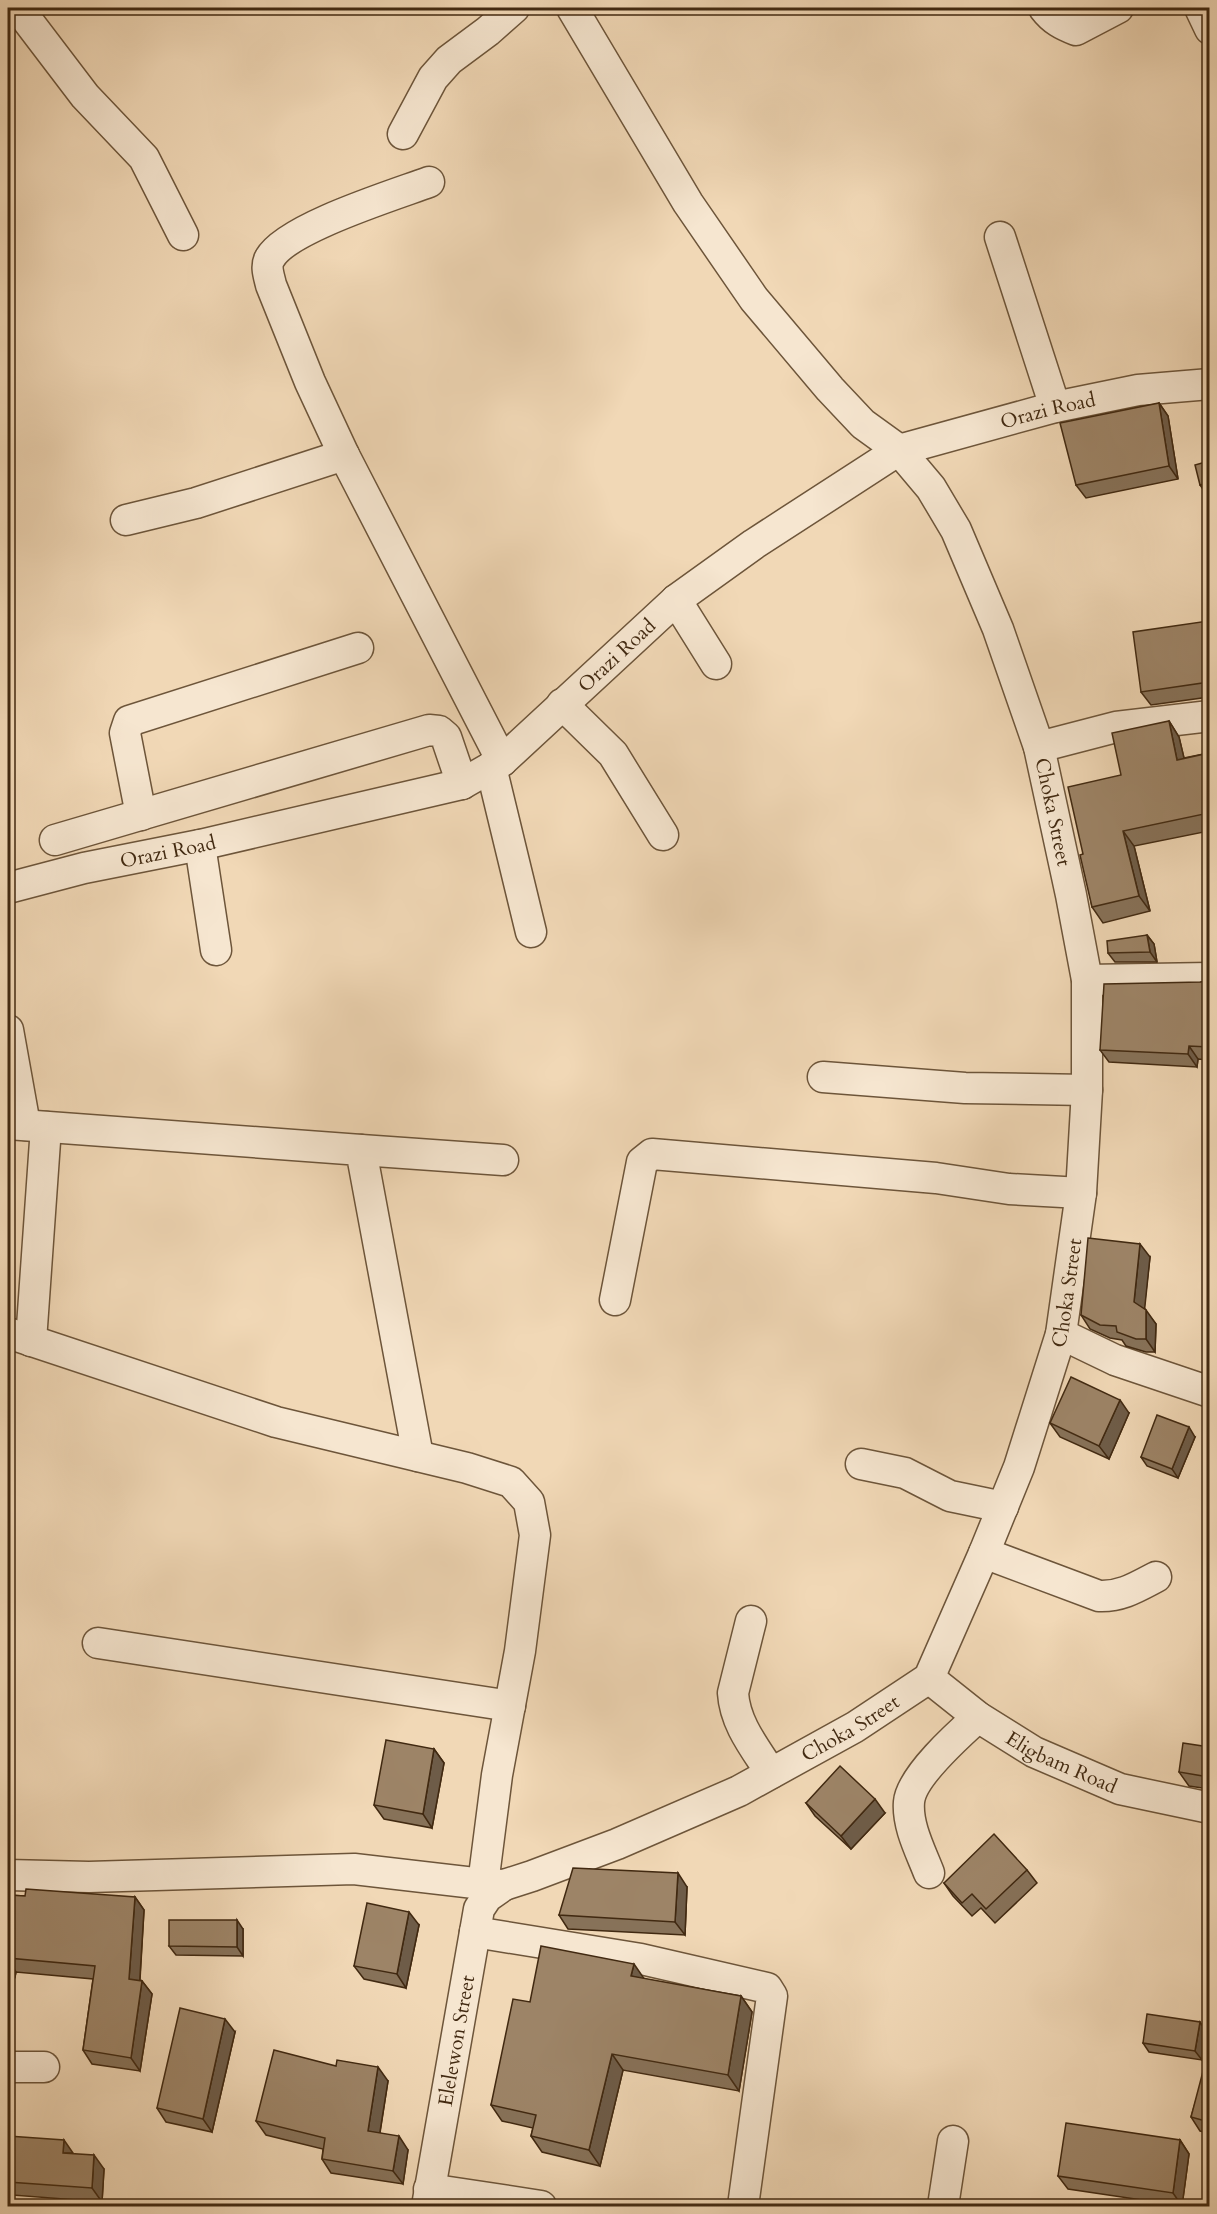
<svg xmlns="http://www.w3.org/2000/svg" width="1217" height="2214" viewBox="0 0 1217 2214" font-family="Cardo,serif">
	<rect width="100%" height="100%" fill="#f1d8b6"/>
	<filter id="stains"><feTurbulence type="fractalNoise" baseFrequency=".00333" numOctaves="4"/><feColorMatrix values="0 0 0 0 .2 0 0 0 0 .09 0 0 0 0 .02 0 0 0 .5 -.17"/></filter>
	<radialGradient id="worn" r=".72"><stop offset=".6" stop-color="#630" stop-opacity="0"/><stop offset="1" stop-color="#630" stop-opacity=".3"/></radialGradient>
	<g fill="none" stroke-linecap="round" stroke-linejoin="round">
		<defs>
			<g id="minor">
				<polyline points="18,8 85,96 144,158 183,235"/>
				<path d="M1044,8c9,12 19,17 32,22l42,-22"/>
				<polyline points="1200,8 1210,29"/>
				<polyline points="403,134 433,78 449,60 488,31 514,8"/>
				<path d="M429,182c-35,13 -142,46 -159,76 -5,8 -1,18 1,27l39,97 34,73 158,306"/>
				<polyline points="1000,237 1055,407"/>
				<polyline points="126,520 196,503 344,455"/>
				<polyline points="676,600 716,664"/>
				<polyline points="562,704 613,754 663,835"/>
				<polyline points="1039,747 1116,727 1210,716"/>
				<polyline points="491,767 531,932"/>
				<polyline points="141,815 125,733 129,721 358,648"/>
				<polyline points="55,840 429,730 439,731 446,737 462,784"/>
				<polyline points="200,845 216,950"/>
				<path id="s1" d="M8,888l76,-20 116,-23 262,-61 40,-23 174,-161 78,-56 145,-94 156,-43 83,-17 72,-6"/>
				<polyline points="1087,980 1210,978"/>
				<polyline points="8,1030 25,1125"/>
				<polyline points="823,1077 965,1088 1087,1090"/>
				<polyline points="8,1124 361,1150 418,1456"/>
				<polyline points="361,1150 503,1160"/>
				<polyline points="615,1300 642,1162 652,1154 936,1178 1009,1189 1081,1193"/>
				<polyline points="8,1333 276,1422 467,1468 511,1482 529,1502 535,1535 520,1651 497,1775 483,1884"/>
				<polyline points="1061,1334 1115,1360 1210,1392"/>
				<polyline points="31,1341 46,1127"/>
				<polyline points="861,1464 905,1473 950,1496 1003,1507"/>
				<path d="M984,1553l115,43c22,1 38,-9 57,-19"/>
				<path d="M751,1621l-18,72c2,31 22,55 38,80"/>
				<polyline points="98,1643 510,1706"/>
				<path id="s2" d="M929,1678l49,39 56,35 86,37 90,19"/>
				<path d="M929,1873c-8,-21 -22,-47 -20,-71 2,-25 50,-68 69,-85"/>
				<path id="s3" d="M8,1875l81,2 265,-8 129,15 21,1 28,-9 85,-32 122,-53 116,-64 74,-49 55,-125 35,-86 42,-133 20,-141 6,-103v-110l-16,-85 -32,-148 -41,-118 -42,-99 -25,-42 -32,-38 -36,-26 -33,-35 -76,-90 -66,-96 -116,-195"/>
				<polyline points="475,1932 641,1959 767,1988 772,1996 743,2206"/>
				<polyline points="8,2067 44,2067"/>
				<polyline points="429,2189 541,2206"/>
				<path id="s4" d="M427,2206l52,-297 8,-12 17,-12"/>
				<polyline points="943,2206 953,2141"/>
			</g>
		</defs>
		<use href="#minor" stroke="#6d553a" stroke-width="33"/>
		<use href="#minor" stroke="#f6e6d0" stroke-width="30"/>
	</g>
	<g fill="#877259" stroke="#412911" stroke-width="1.5">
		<polygon points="1159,403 1168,416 1178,479 1086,498 1076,485"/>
		<polygon points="1209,461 1209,498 1200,485"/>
		<polygon points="1209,623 1209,697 1151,705 1141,692"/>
		<polygon points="1169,721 1179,737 1184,758 1209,753 1209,831 1134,846 1150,911 1103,923 1092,907 1083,854 1121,775"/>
		<polygon points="1147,935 1154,944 1157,962 1115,962 1108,953"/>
		<polygon points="1209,980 1209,1060 1198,1059 1197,1067 1109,1062 1100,1050 1201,982"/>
		<polygon points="1150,1257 1144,1309 1156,1324 1155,1352 1146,1352 1126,1346 1122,1340 1110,1338 1090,1329 1081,1315"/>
		<polygon points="1129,1413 1109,1459 1060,1437 1050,1423"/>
		<polygon points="1195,1437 1178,1478 1147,1466 1141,1457"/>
		<polygon points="1209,1747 1209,1789 1189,1786 1179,1772"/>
		<polygon points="434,1749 444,1763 432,1828 384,1819 374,1805"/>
		<polygon points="806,1803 885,1813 851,1849 815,1816"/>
		<polygon points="1027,1870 1037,1883 995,1923 981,1908 972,1916 953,1896 944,1883"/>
		<polygon points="687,1887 685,1935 568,1929 559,1915"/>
		<polygon points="8,1895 25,1896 135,1897 144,1910 140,1980 142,1981 152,1994 140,2071 92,2064 83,2050 93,1979 16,1972 15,1977 8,1976"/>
		<polygon points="419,1925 406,1988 364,1979 354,1966"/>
		<polygon points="243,1929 243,1956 176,1955 169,1946"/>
		<polygon points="644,1979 741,1996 752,2012 739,2091 623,2070 600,2166 542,2152 531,2136 533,2128 502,2121 491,2105 530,2002"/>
		<polygon points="1206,2031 1202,2060 1149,2052 1143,2043"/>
		<polygon points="235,2032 212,2132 166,2122 157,2108"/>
		<polygon points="1209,2057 1209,2133 1200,2131 1191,2117"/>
		<polygon points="388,2081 380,2133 408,2150 403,2184 331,2173 322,2159 323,2149 266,2135 256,2121"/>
		<polygon points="8,2136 73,2154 104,2169 102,2202 13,2195 13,2197 8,2197"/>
		<polygon points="1180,2140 1189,2154 1182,2206 1068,2189 1058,2176"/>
	</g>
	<g fill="#6e5c48" stroke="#412911" stroke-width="1.5">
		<polygon points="1159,403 1168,416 1178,479 1169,466"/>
		<polygon points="1169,721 1179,737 1188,775 1177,760"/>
		<polygon points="1123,831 1134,846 1150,911 1139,896"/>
		<polygon points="1147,935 1154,944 1157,962 1150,952"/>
		<polygon points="1189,1046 1198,1059 1197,1067 1188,1054"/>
		<polygon points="1140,1244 1150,1257 1144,1315 1134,1302"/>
		<polygon points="1146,1310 1156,1324 1155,1352 1146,1339"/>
		<polygon points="1120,1400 1129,1413 1109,1459 1099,1446"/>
		<polygon points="1189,1427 1195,1437 1178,1478 1172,1469"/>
		<polygon points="434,1749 444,1763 432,1828 423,1814"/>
		<polygon points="875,1799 885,1813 851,1849 841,1836"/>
		<polygon points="678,1873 687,1887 685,1935 675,1922"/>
		<polygon points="135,1897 144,1910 139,1992 129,1979"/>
		<polygon points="409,1912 419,1925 406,1988 397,1974"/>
		<polygon points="237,1920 243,1929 243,1956 237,1947"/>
		<polygon points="8,1960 16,1972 15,1977 8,1965"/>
		<polygon points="634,1964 645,1980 631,1976"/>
		<polygon points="142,1981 152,1994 140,2071 131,2058"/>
		<polygon points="741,1996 752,2012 739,2091 728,2075"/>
		<polygon points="225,2019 235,2032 212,2132 203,2119"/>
		<polygon points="1200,2022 1206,2031 1202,2060 1195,2051"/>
		<polygon points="612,2054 623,2070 600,2166 589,2150"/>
		<polygon points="378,2067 388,2081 378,2144 368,2131"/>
		<polygon points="399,2136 408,2150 403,2184 393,2171"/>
		<polygon points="64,2140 73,2153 63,2153"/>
		<polygon points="1180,2140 1189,2154 1182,2206 1173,2193"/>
		<polygon points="94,2155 104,2169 102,2202 92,2188"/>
	</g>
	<g fill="#9d8467" stroke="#412911" stroke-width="1.5">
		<polygon points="1159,403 1169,466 1076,485 1060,423"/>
		<polygon points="1209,461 1209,483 1200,485 1195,465"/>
		<polygon points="1208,621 1209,633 1209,682 1141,692 1133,632"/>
		<polygon points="1169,721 1177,760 1209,753 1209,813 1123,831 1139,896 1092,907 1080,855 1083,854 1068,787 1121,775 1112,733"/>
		<polygon points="1147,935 1150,952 1108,953 1107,941"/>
		<polygon points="1209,980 1209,1047 1189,1046 1188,1054 1100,1050 1104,984 1201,982"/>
		<polygon points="1088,1238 1140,1244 1134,1302 1146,1310 1146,1339 1136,1339 1117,1332 1116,1326 1100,1325 1081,1315"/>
		<polygon points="1071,1377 1120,1400 1099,1446 1050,1423"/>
		<polygon points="1157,1415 1189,1427 1172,1469 1141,1457"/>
		<polygon points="386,1740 434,1749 423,1814 374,1805"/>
		<polygon points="1183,1743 1209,1747 1209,1777 1179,1772"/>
		<polygon points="840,1766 875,1799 841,1836 806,1803"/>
		<polygon points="994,1834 1027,1870 986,1909 972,1894 962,1903 944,1883"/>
		<polygon points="573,1868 678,1873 675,1922 559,1915"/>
		<polygon points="26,1889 135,1897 129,1979 142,1981 131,2058 83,2050 95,1966 8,1958 8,1895 25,1896"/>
		<polygon points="367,1903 409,1912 397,1974 354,1966"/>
		<polygon points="169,1920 237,1920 237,1947 169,1946"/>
		<polygon points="541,1946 634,1964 631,1976 741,1996 728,2075 612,2054 589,2150 531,2136 536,2115 491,2105 513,1999 530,2002"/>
		<polygon points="180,2008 225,2019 203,2119 157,2108"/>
		<polygon points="1147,2014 1200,2022 1195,2051 1143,2043"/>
		<polygon points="274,2050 336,2066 337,2060 378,2067 368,2131 399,2136 393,2171 322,2159 325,2138 256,2121"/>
		<polygon points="1207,2056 1209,2057 1209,2122 1191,2117"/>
		<polygon points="1066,2123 1180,2140 1173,2193 1058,2176"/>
		<polygon points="8,2136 64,2140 63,2153 94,2155 92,2188 8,2182"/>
	</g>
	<g text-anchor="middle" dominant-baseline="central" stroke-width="6" stroke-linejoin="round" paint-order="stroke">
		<g font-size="20" fill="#412911" stroke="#f6e6d0">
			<text stroke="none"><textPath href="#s1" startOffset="1172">Orazi Road</textPath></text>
			<text stroke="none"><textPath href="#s1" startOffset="668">Orazi Road</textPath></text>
			<text transform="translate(1053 812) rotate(78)">Choka Street</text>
			<text stroke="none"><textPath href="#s1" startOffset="164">Orazi Road</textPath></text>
			<text stroke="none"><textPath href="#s3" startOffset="1382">Choka Street</textPath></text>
			<text stroke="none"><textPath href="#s3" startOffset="878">Choka Street</textPath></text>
			<text stroke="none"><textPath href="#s2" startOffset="158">Eligbam Road</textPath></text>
			<text stroke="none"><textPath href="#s4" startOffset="168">Elelewon Street</textPath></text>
		</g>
	</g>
	<rect width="1217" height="2214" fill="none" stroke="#f1d8b6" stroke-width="30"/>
	<rect x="9" y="9" width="1199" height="2196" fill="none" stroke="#412911" stroke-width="3"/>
	<rect x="15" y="15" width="1187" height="2184" fill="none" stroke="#412911" stroke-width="1.5"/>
	<rect width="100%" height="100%" filter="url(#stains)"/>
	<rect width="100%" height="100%" fill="url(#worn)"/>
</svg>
